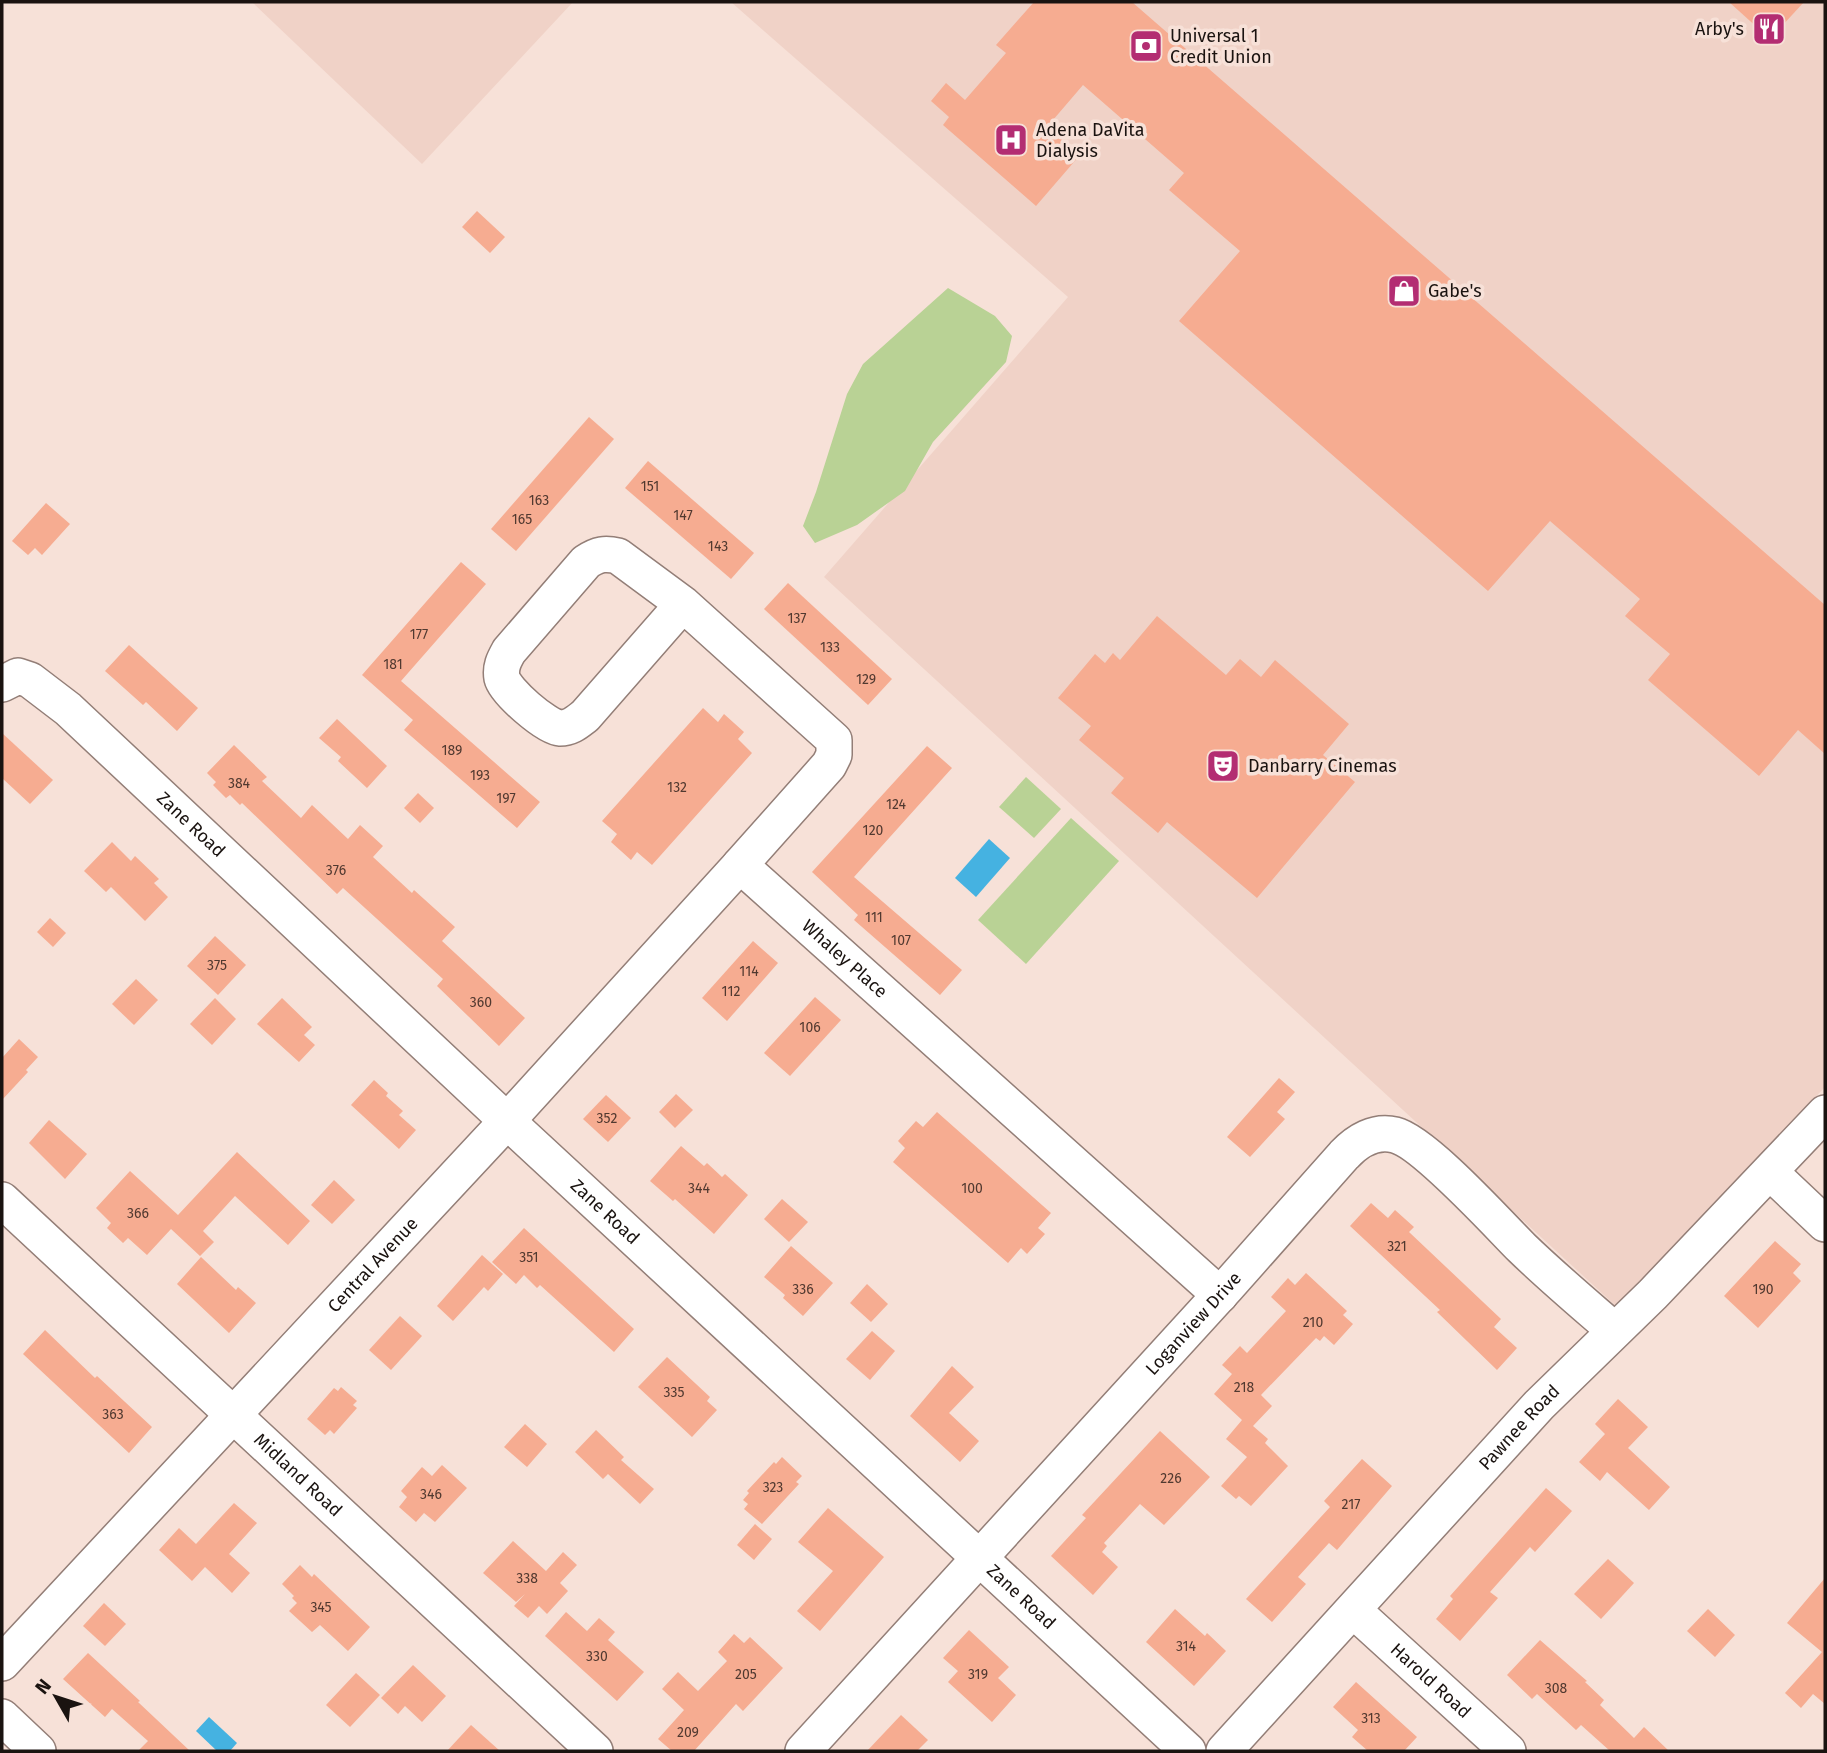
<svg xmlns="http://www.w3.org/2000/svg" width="1827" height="1753" viewBox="0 0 1827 1753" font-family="'Fira Sans',sans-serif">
	<rect width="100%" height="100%" fill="#f7e1d8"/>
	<g fill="#f0d2c7">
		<polygon points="252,2 573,2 422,164"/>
		<polygon points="731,2 1825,2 1825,1087 1617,1307 824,577 1068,297"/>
	</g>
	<g fill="#b9d295">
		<polygon points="948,288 995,316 1012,336 1006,362 933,442 905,491 857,525 815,543 803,526 816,492 847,394 863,364"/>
		<polygon points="1026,777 1061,809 1034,838 999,807"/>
		<polygon points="1071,818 1119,861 1026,964 978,920"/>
	</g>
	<g fill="#45b2e1">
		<polygon points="989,839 1010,858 976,897 955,878"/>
		<polygon points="209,1717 237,1743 230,1751 217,1751 196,1731"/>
	</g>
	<g fill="#f6ac91">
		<polygon points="1034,2 1132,2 1825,605 1825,754 1798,730 1759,776 1648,680 1670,654 1625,616 1640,599 1550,521 1488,591 1179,321 1240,251 1169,190 1184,173 1083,85 1047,127 1080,155 1036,206 943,125 949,117 931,101 946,83 965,100 1006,53 996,45"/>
		<polygon points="1729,2 1804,2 1770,39"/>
		<polygon points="477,211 505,237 490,253 462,227"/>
		<polygon points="589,417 614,439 516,551 491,529"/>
		<polygon points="648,461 754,553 731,579 625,488"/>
		<polygon points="46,503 70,524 42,555 35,548 28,555 12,541"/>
		<polygon points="461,562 486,584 401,681 540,802 517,828 404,730 413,720 362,675"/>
		<polygon points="788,583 892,679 868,705 764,609"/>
		<polygon points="1157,616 1226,675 1240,659 1261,677 1275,660 1349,724 1323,755 1355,782 1257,898 1167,822 1158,833 1111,793 1124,778 1079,740 1091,726 1058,698 1095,654 1105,663 1113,653 1120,660"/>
		<polygon points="129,645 198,708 177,731 146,702 143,705 105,671"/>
		<polygon points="703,708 718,722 724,714 744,732 738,739 752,753 652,865 637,852 631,860 611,842 617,834 602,821"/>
		<polygon points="337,719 387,766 367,788 338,761 341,757 319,738"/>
		<polygon points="2,733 53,780 30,804 2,778"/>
		<polygon points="234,745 267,777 262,781 301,818 312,805 348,839 360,825 383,846 373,857 412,893 414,890 455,927 442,941 525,1018 499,1046 437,986 443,979 343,888 337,894 242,803 240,805 230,795 226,798 213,785 216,782 207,773"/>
		<polygon points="927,746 952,768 854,877 962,970 940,995 854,920 858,915 812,872"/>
		<polygon points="418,793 434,808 420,823 404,808"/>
		<polygon points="112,842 131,861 135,856 159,879 154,883 168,897 145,921 111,887 106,892 84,871"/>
		<polygon points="50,918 66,933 53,947 37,932"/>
		<polygon points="215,936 246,965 218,995 187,966"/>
		<polygon points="753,941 778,963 727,1021 702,998"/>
		<polygon points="136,979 158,1000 134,1025 112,1004"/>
		<polygon points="815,997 841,1020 790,1076 764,1053"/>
		<polygon points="215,998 236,1019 212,1045 190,1024"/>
		<polygon points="282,998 312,1027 304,1035 315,1045 299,1062 257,1024"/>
		<polygon points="19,1039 38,1057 26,1070 28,1072 2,1100 2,1058"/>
		<polygon points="1279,1078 1295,1092 1277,1112 1285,1119 1250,1157 1227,1137"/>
		<polygon points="374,1080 388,1093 386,1096 403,1111 399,1115 416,1130 399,1149 351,1105"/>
		<polygon points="676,1094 693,1110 675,1128 659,1112"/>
		<polygon points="606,1095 631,1118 608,1142 583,1119"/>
		<polygon points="937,1112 1051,1213 1038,1228 1045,1234 1027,1254 1021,1248 1008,1263 893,1162 905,1148 898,1141 916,1121 923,1127"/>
		<polygon points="49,1120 87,1154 65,1179 29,1143"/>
		<polygon points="681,1146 704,1166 707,1163 722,1177 725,1174 748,1195 714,1234 675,1199 673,1201 650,1181"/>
		<polygon points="237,1152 310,1221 288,1245 235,1196 203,1231 214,1242 200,1256 171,1229 147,1255 128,1238 123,1243 107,1228 111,1223 96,1208 130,1171 178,1215"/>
		<polygon points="334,1180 355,1200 332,1224 311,1205"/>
		<polygon points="782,1199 808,1222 789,1242 764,1219"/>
		<polygon points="1371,1203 1388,1218 1395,1210 1414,1227 1409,1232 1501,1319 1494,1327 1517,1348 1497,1370 1437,1312 1440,1310 1350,1226"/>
		<polygon points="524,1228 634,1329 614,1352 540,1285 537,1288 524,1275 516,1284 492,1262"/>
		<polygon points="1775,1241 1801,1264 1793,1273 1801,1281 1758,1328 1724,1296"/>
		<polygon points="791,1246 833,1283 803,1316 783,1298 785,1295 764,1277"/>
		<polygon points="482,1255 503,1274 488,1291 484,1287 453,1321 437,1306"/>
		<polygon points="201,1257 236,1290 238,1287 256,1303 229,1333 177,1284"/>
		<polygon points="1306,1273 1347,1311 1343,1315 1353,1324 1334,1345 1324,1336 1320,1341 1316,1338 1261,1395 1272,1406 1253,1426 1268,1439 1265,1443 1288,1466 1251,1506 1239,1496 1236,1499 1221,1486 1247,1457 1226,1439 1242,1420 1214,1394 1232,1374 1222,1365 1240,1346 1247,1353 1286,1311 1271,1297 1288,1278 1295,1285"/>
		<polygon points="867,1284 888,1304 871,1322 850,1303"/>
		<polygon points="400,1316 422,1336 391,1370 369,1350"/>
		<polygon points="45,1330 95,1378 97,1376 152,1427 129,1453 23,1354"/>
		<polygon points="872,1331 895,1351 870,1380 846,1359"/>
		<polygon points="667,1357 710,1397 707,1401 717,1410 692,1437 638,1387"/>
		<polygon points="952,1366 974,1387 949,1413 979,1441 960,1462 910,1416"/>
		<polygon points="341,1387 357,1401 353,1405 357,1408 334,1434 330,1430 325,1435 307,1419 334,1388 338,1391"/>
		<polygon points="1618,1399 1648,1427 1628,1448 1670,1487 1649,1510 1607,1472 1600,1481 1579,1462 1605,1434 1595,1424"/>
		<polygon points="525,1424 547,1444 527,1467 504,1447"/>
		<polygon points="596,1430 624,1457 621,1460 654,1489 640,1504 608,1474 603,1479 575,1452"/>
		<polygon points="1160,1431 1210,1477 1164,1525 1140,1504 1104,1543 1107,1546 1102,1552 1118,1567 1093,1595 1051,1556 1086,1518 1082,1515"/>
		<polygon points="782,1457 802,1476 796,1482 799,1484 762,1524 744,1509 748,1504 743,1500 749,1493 747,1491 774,1462 776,1464"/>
		<polygon points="1362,1459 1392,1486 1337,1550 1329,1543 1298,1577 1306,1584 1272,1622 1246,1599 1330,1507 1324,1501"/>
		<polygon points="442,1465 467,1488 435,1522 424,1513 416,1522 399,1507 407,1497 401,1491 422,1467 432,1476"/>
		<polygon points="1546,1488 1572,1511 1535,1552 1530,1547 1490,1592 1498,1598 1460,1641 1436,1619 1453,1599 1450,1596"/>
		<polygon points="234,1503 257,1523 229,1554 250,1573 232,1593 205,1567 192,1581 159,1550 179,1528 196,1544"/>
		<polygon points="828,1508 884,1557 820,1631 797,1611 833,1571 798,1542"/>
		<polygon points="755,1524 772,1539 754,1560 737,1545"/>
		<polygon points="513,1541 546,1571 563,1552 577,1565 560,1583 568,1591 547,1614 539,1606 528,1618 514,1606 525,1594 516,1602 483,1573"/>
		<polygon points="1608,1559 1634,1583 1601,1619 1574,1594"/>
		<polygon points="300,1565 312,1577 314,1574 370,1627 348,1651 320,1625 312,1632 289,1611 297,1603 292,1598 294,1596 282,1584"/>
		<polygon points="1825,1578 1825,1704 1813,1694 1801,1708 1785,1693 1822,1652 1787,1623"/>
		<polygon points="104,1603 126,1624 105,1646 83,1626"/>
		<polygon points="1175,1609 1205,1636 1207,1633 1226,1651 1194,1686 1146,1642"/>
		<polygon points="1708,1609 1735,1635 1715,1657 1687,1631"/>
		<polygon points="566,1612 587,1631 599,1618 615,1632 608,1640 644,1672 617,1701 545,1636"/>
		<polygon points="969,1630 1009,1667 998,1678 1016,1695 992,1722 948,1682 958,1671 943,1658"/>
		<polygon points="734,1634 744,1643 750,1637 783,1668 743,1711 736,1704 694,1751 672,1751 658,1739 684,1710 662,1689 678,1672 698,1691 727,1661 718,1652"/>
		<polygon points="1540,1640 1587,1681 1585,1682 1604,1700 1600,1705 1634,1738 1644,1727 1669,1751 1610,1751 1581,1725 1576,1730 1537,1694 1532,1699 1507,1675"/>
		<polygon points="88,1653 140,1701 138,1702 190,1751 138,1751 148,1741 112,1709 105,1717 63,1679"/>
		<polygon points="413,1665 446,1696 422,1722 405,1706 398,1714 381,1698"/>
		<polygon points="356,1673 380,1695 350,1727 326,1705"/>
		<polygon points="1356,1682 1417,1737 1404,1751 1368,1751 1352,1737 1358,1730 1333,1707"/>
		<polygon points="901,1715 928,1740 917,1751 867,1751"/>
		<polygon points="471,1725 500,1751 447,1751"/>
	</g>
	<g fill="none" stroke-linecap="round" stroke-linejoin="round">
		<defs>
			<g id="minor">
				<path id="s1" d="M683,604l-98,112c-8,6 -14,12 -25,12 -14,-1 -55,-37 -58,-50 -2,-11 2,-18 7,-27l77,-89c12,-8 19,-9 32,-6l65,48 151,136v15l-5,10 -89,100 480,430"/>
				<path id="s2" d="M2,684l16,-8 12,4 38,29 439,412 681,630"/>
				<polyline points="1770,1172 1825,1224"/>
				<path id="s3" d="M2,1200l593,551"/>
				<path id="s4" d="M1353,1610l155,141"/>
				<path id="s5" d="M2,1663l505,-542 233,-256"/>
				<polyline points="2,1717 38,1751"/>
				<path id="s6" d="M803,1751l424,-464 117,-132c13,-14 31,-25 51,-20 29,7 103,89 127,113 30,29 61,55 92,82"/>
				<path id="s7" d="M1224,1751l315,-346 114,-111 172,-181"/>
			</g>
		</defs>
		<use href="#minor" stroke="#937e77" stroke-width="38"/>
		<use href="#minor" stroke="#fff" stroke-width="35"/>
	</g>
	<defs>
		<symbol id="restaurant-square" viewBox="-11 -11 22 22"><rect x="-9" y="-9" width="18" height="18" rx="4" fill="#b32d72" stroke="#f7e1d8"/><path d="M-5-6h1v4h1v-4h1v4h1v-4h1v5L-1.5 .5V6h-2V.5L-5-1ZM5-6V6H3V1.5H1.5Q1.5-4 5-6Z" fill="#fff"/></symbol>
		<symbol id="bank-square" viewBox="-11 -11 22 22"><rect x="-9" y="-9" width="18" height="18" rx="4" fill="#b32d72" stroke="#f7e1d8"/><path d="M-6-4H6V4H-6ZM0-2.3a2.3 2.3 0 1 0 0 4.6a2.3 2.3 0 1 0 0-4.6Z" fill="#fff"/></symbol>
		<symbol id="hospital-square" viewBox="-11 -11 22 22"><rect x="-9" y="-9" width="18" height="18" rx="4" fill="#b32d72" stroke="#f7e1d8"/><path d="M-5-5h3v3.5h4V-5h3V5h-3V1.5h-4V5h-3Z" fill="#fff"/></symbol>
		<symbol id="shop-square" viewBox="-11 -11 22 22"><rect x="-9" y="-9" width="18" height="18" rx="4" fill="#b32d72" stroke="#f7e1d8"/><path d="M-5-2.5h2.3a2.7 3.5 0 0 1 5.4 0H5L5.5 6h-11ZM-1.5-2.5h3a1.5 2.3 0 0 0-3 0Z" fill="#fff"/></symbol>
		<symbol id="theatre-square" viewBox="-11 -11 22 22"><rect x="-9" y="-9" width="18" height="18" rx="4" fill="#b32d72" stroke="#f7e1d8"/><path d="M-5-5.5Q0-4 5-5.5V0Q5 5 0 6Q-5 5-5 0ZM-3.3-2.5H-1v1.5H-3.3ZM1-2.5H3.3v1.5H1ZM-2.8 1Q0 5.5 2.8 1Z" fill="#fff"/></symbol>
	</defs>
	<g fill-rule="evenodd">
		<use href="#restaurant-square" x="1750" y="10" width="38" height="38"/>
		<use href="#bank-square" x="1127" y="27" width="38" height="38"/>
		<use href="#hospital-square" x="992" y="121" width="38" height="38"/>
		<use href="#shop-square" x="1385" y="272" width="38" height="38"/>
		<use href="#theatre-square" x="1204" y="747" width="38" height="38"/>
	</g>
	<g text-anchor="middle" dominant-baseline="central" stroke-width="7" stroke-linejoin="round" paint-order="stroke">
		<g font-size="14" fill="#513930">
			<text x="650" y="486">151</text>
			<text x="539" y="500">163</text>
			<text x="683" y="515">147</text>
			<text x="522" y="519">165</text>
			<text x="718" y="546">143</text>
			<text x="797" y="618">137</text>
			<text x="419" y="634">177</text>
			<text x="830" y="647">133</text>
			<text x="393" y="664">181</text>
			<text x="866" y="679">129</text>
			<text x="452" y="750">189</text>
			<text x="480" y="775">193</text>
			<text x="239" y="783">384</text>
			<text x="677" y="787">132</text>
			<text x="506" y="798">197</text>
			<text x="896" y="804">124</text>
			<text x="873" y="830">120</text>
			<text x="336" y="870">376</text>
			<text x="874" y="917">111</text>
			<text x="901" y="940">107</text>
			<text x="217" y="965">375</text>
			<text x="749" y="971">114</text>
			<text x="731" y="991">112</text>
			<text x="481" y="1002">360</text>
			<text x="810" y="1027">106</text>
			<text x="607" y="1118">352</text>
			<text x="699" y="1188">344</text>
			<text x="972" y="1188">100</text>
			<text x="138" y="1213">366</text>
			<text x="1397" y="1246">321</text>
			<text x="529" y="1257">351</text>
			<text x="803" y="1289">336</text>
			<text x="1763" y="1289">190</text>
			<text x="1313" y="1322">210</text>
			<text x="1244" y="1387">218</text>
			<text x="674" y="1392">335</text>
			<text x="113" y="1414">363</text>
			<text x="1171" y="1478">226</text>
			<text x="773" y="1487">323</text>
			<text x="431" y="1494">346</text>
			<text x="1351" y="1504">217</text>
			<text x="527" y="1578">338</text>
			<text x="321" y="1607">345</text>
			<text x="1186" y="1646">314</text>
			<text x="597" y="1656">330</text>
			<text x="746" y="1674">205</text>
			<text x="978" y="1674">319</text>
			<text x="1556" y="1688">308</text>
			<text x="1371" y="1718">313</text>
			<text x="688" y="1732">209</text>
		</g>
		<g font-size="18" fill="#1a1310" stroke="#f7e1d8" text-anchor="start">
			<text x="1744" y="29" text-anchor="end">Arby's</text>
			<text x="1170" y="36">Universal 1<tspan x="1170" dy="21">Credit Union</tspan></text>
			<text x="1036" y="130">Adena DaVita<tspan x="1036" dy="21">Dialysis</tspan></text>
			<text x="1428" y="291">Gabe's</text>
			<text x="1248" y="766">Danbarry Cinemas</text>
		</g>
		<g font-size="18" fill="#1a1310" stroke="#f7e1d8">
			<text stroke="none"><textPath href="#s2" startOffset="247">Zane Road</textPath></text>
			<text stroke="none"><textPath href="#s1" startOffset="1020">Whaley Place</textPath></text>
			<text stroke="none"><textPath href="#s2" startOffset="814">Zane Road</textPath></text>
			<text stroke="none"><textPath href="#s5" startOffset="544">Central Avenue</textPath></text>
			<text stroke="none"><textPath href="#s6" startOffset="579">Loganview Drive</textPath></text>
			<text stroke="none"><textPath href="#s7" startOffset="438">Pawnee Road</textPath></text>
			<text stroke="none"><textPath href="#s3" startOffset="404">Midland Road</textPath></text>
			<text stroke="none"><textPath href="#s2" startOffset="1381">Zane Road</textPath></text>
			<text stroke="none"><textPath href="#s4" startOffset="105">Harold Road</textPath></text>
		</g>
	</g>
	<rect width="1827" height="1753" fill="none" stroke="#1a1310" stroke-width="7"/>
	<g transform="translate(56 1697) rotate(309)" stroke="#f7e1d8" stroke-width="5" paint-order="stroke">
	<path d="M0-5L12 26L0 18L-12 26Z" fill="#1a1310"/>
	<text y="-10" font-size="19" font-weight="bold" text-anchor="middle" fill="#1a1310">N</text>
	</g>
</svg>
